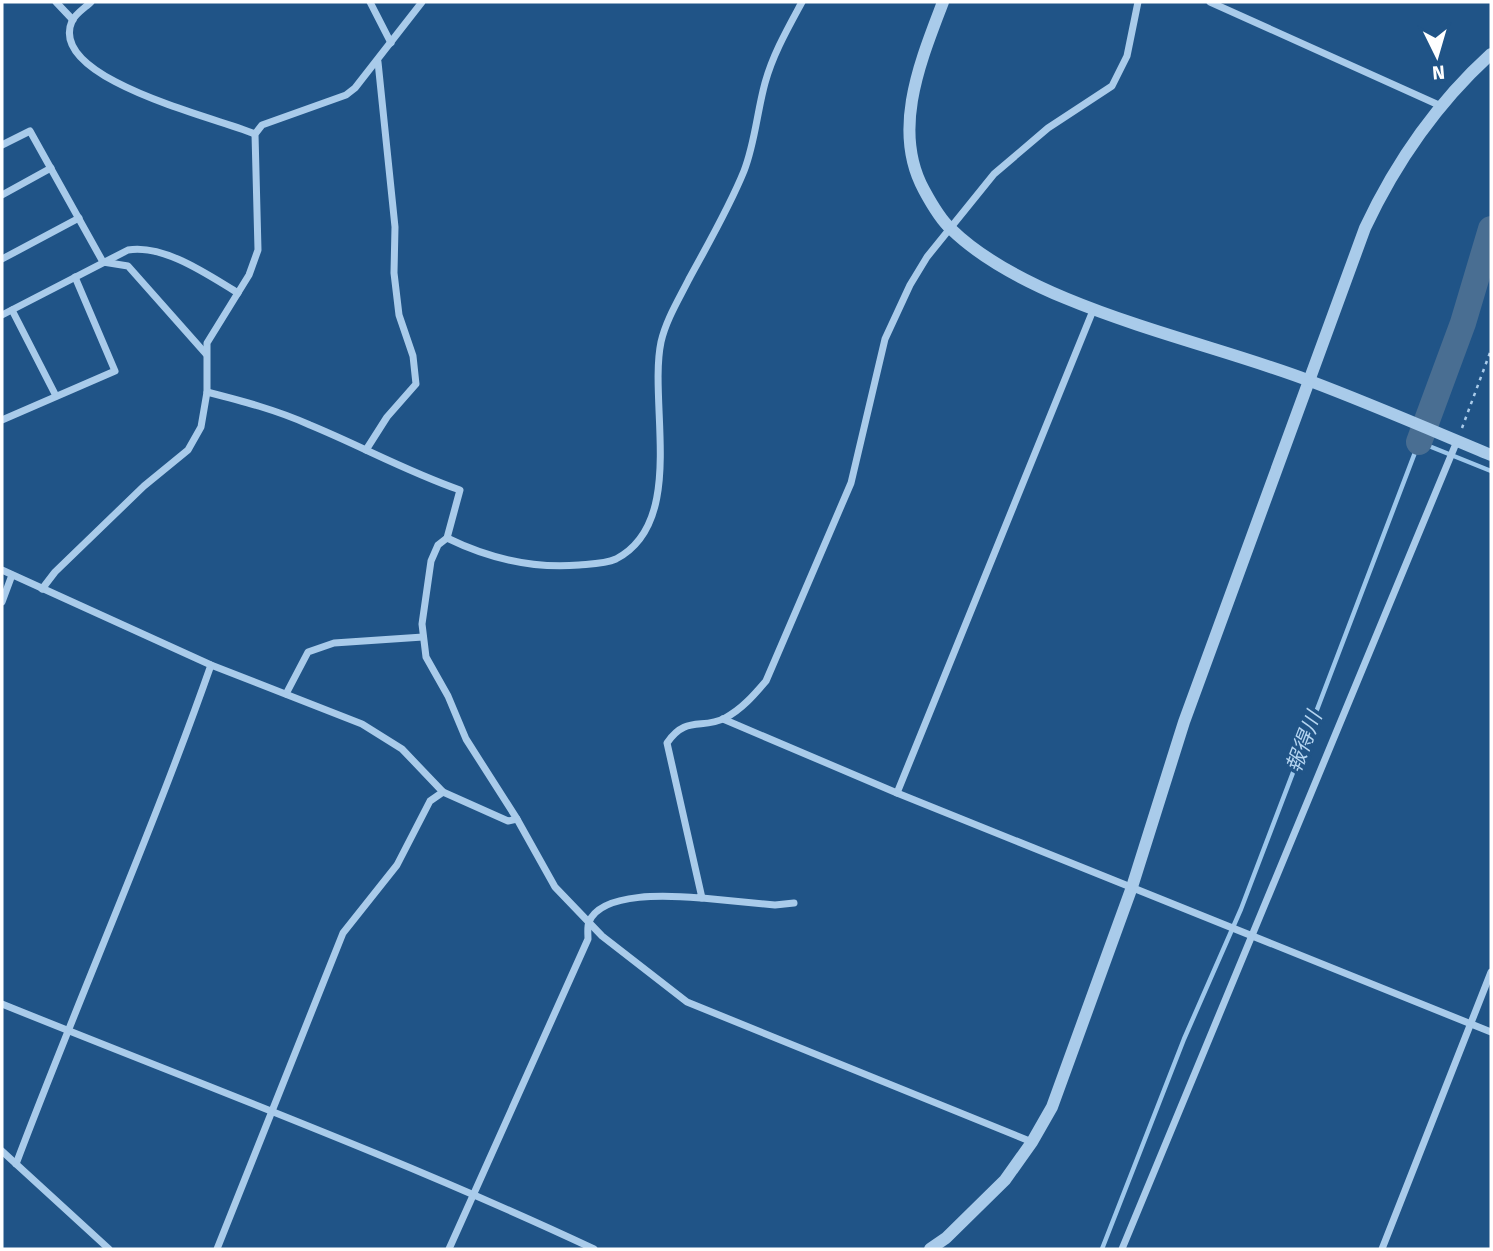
<svg xmlns="http://www.w3.org/2000/svg" width="1493" height="1251" viewBox="0 0 1493 1251" font-family="'Fira Sans','Noto Sans JP',sans-serif">
	<rect width="100%" height="100%" fill="#205487"/>
	<g fill="none" stroke-linecap="round" stroke-linejoin="round">
		<polyline stroke="#9dc7eb" stroke-width="4.5" points="1102,1249 1184,1039 1241,909 1419,442 1491,471"/>
		<polyline stroke="#496e92" stroke-width="26" points="1419,442 1463,323 1491,229"/>
		<polyline stroke="#a9cbea" stroke-width="2.5" stroke-dasharray="3.5 5" stroke-linecap="butt" points="1462,428 1491,350"/>
		<g stroke="#a9cbea" stroke-width="7">
			<polyline points="56,2 73,20"/>
			<path d="M91,2c-5,5 -16,12 -19,19 -26,59 150,98 183,113"/>
			<polyline points="370,2 391,43"/>
			<polyline points="1210,2 1441,106"/>
			<polyline points="2,145 30,131 103,262 128,266 206,354"/>
			<polyline points="2,195 51,168"/>
			<polyline points="2,259 79,218"/>
			<polyline points="12,310 56,396"/>
			<path d="M2,315l126,-65c36,-6 80,25 110,43"/>
			<path d="M207,392c35,9 70,18 103,33 51,21 98,47 150,65l-13,48 -9,7 -7,16 -9,63 4,33 22,39 18,43 51,80 38,68 47,49 85,66 345,140"/>
			<polyline points="2,420 115,371 75,277"/>
			<polyline points="366,450 387,417 416,384 413,356 399,315 394,273 395,227 378,62"/>
			<path d="M447,538c41,20 85,31 132,27 11,-1 26,-1 37,-6 71,-37 32,-155 45,-217 5,-22 18,-43 28,-63 19,-35 40,-71 55,-108 11,-28 13,-59 21,-88 8,-29 23,-55 37,-81"/>
			<polyline points="2,570 211,665 362,724 402,749 443,792 508,821 517,819"/>
			<polyline points="42,589 55,572 144,486 188,450 201,427 207,392 207,343 249,275 258,250 255,134 262,125 346,95 355,88 422,2"/>
			<polyline points="2,602 12,575"/>
			<polyline points="286,694 308,652 334,643 423,637"/>
			<polyline points="723,719 897,793 1491,1032"/>
			<polyline points="897,793 1094,308"/>
			<polyline points="702,898 775,905 794,903"/>
			<path d="M2,1004c198,80 398,154 592,245"/>
			<polyline points="2,1151 109,1249"/>
			<path d="M16,1164c63,-167 136,-331 195,-499"/>
			<polyline points="217,1249 343,933 397,865 430,801 443,792"/>
			<path d="M449,1249l139,-310c0,-5 -1,-13 1,-17 13,-32 86,-26 113,-24l-35,-155c19,-28 35,-13 58,-25 17,-9 29,-23 41,-37l85,-198 34,-144 25,-54 17,-28 67,-83 54,-46 64,-42 15,-30 11,-54"/>
			<polyline points="1122,1249 1457,441"/>
			<polyline points="1382,1249 1491,972"/>
		</g>
		<g stroke="#a9cbea" stroke-width="12">
			<path d="M943,2c-22,58 -52,128 -19,188 7,13 17,30 27,39 81,79 253,111 359,152 61,23 121,49 181,74"/>
			<path d="M930,1249l16,-11 59,-58 27,-38 20,-35 80,-220 52,-165 181,-494c31,-66 72,-125 126,-174"/>
		</g>
	</g>
	<g text-anchor="middle" dominant-baseline="central" stroke-width="7" stroke-linejoin="round" paint-order="stroke">
		<g font-size="21" font-style="italic" fill="#b5d5f1" stroke="#205487">
			<text transform="translate(1304 742) rotate(-69)">報得川</text>
		</g>
	</g>
	<rect width="1493" height="1251" fill="none" stroke="#ffffff" stroke-width="7"/>
	<g transform="translate(1437 56) rotate(175)" stroke="#205487" stroke-width="5" paint-order="stroke">
	<path d="M0-5L12 26L0 18L-12 26Z" fill="#ffffff"/>
	<text y="-10" font-size="19" font-weight="bold" text-anchor="middle" fill="#ffffff">N</text>
	</g>
</svg>
